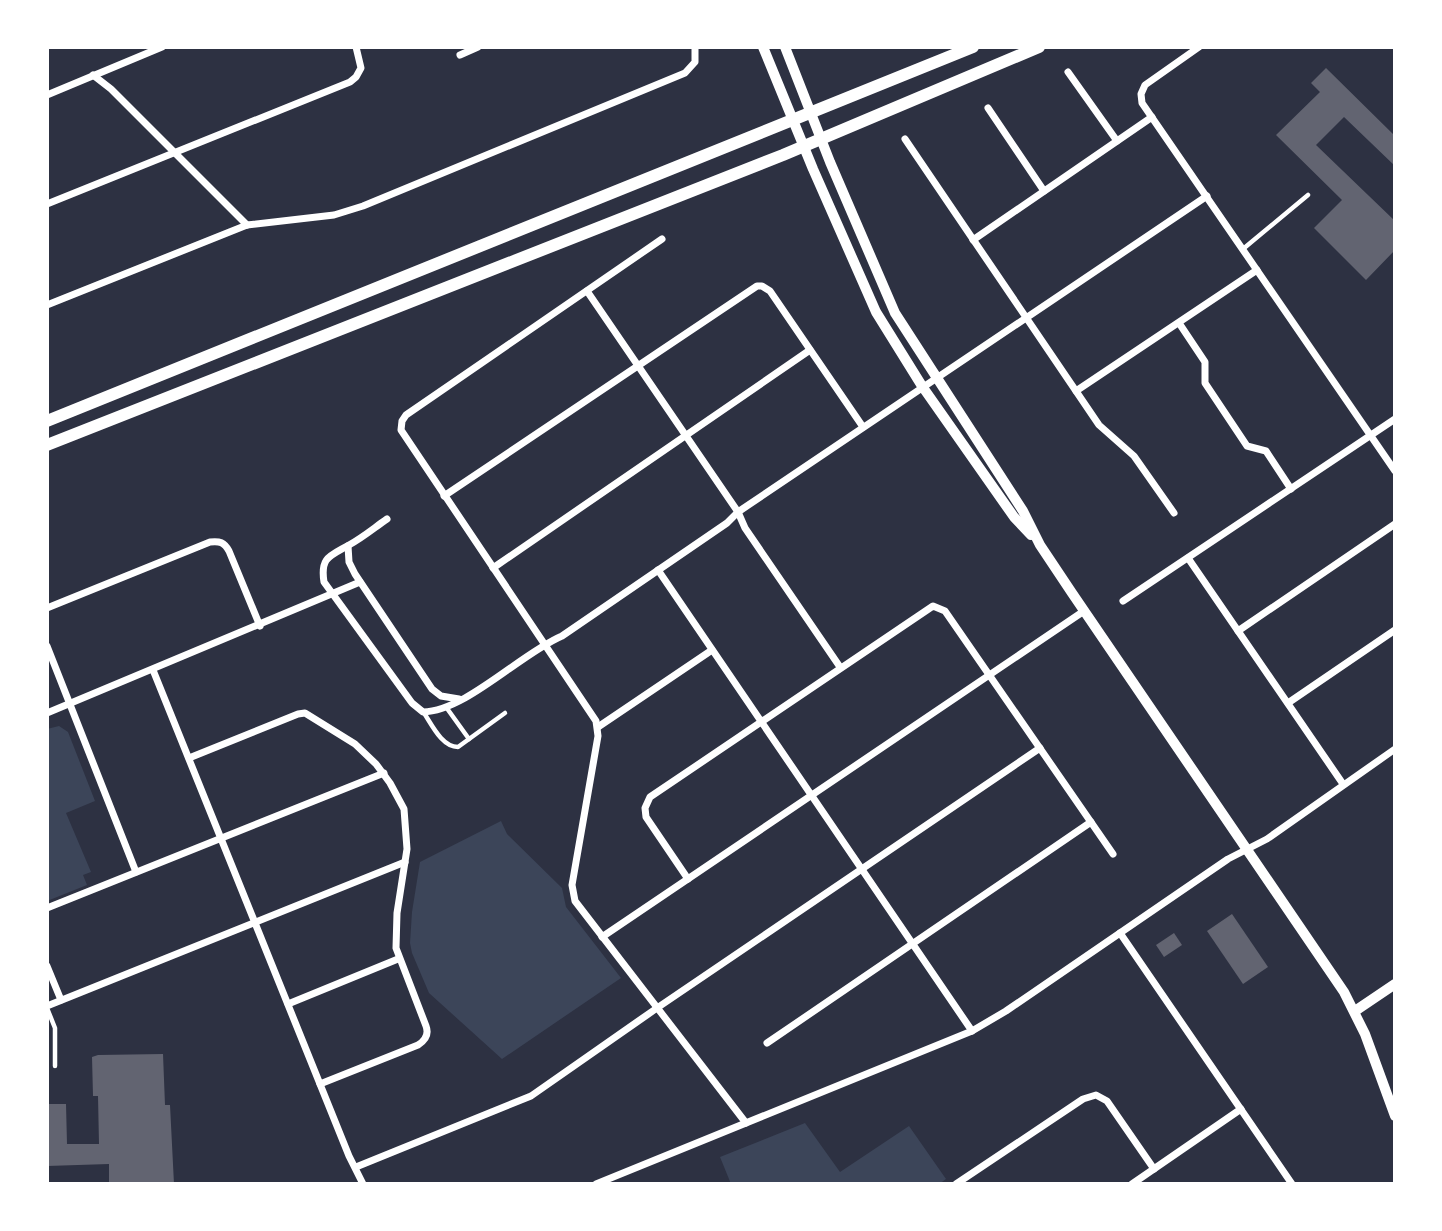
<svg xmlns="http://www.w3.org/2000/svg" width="1442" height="1231" viewBox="0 0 1442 1231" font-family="'Golos Text',sans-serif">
	<rect width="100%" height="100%" fill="#2d3142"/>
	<g fill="#3c4559">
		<polygon points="59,726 68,732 95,801 66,813 91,872 83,875 87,885 47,901 47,729"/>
		<polygon points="501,821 507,834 562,888 566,907 621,978 502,1059 429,993 412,953 410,943 412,912 420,862"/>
		<polygon points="805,1123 840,1172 909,1126 946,1179 939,1184 731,1184 720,1157"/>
	</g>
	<g fill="#626471">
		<polygon points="1326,68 1395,136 1395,166 1344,117 1316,145 1395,221 1395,250 1366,280 1314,228 1342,200 1276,135 1320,92 1311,83"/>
		<polygon points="1232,914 1268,967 1243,984 1207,931"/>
		<polygon points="1174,933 1182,945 1164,957 1156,945"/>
		<polygon points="163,1054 165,1105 170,1105 174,1184 109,1184 109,1164 47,1166 47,1104 66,1104 67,1144 99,1144 98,1096 93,1096 92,1057 98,1055"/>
	</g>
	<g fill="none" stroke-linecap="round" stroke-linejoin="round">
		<g stroke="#fff" stroke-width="4.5">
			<polyline points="1243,249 1308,195"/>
			<polyline points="446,707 469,739"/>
			<path d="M424,713c8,12 18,34 34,34l47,-34"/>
			<polyline points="47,1008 55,1028 55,1066"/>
		</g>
		<g stroke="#fff" stroke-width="7">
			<polyline points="1199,47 1145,85 1141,94 1142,103 1395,471"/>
			<polyline points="460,55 478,47"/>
			<polyline points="1068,72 1117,141"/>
			<polyline points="93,75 111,89 247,225"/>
			<polyline points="47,95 162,47"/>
			<polyline points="988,108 1044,191"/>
			<polyline points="905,139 1099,425 1134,456 1174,513"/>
			<polyline points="47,204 350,82 356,77 361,68 356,47"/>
			<polyline points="662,239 406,415 402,421 401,430 596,721 598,736 572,885 575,901 746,1123"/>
			<polyline points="973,240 1152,117"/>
			<polyline points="587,291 738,512 745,528 840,667"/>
			<polyline points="47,305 247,225 334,215 363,206 685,73 695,62 695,47"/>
			<polyline points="1179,323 1205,362 1205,383 1247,446 1266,451 1291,489"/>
			<polyline points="1076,391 1257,270"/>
			<polyline points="444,496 757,286 762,286 770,291 863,427"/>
			<path d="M387,519c-13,9 -25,19 -38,26 -19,11 -29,12 -25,37l88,121 11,9c43,-1 97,-58 139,-76l165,-113 11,-11 469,-316"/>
			<polyline points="348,546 349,562 355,574 432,689 441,696 459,699"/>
			<polyline points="1188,558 1343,784"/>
			<polyline points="493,568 810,350"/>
			<polyline points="658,570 972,1031"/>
			<polyline points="1123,601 1395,419"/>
			<path d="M47,608l163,-66c10,-1 14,0 19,9l31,75"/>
			<polyline points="1238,631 1395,524"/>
			<polyline points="47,646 136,872"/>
			<polyline points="153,670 349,1156 363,1184"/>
			<polyline points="1288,703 1395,630"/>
			<polyline points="47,713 360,582"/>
			<polyline points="598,727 712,650"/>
			<path d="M189,758l109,-44 7,-1 50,31 21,20 14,19 14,26 3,40 -10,64 -1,35 30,78c3,8 0,14 -8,19l-98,39"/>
			<polyline points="688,879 646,817 645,808 650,797 933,606 945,611 1113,854"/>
			<polyline points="47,908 384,773"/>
			<polyline points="1120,933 1292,1184"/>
			<polyline points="602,937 1084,611"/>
			<polyline points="47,966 61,1000"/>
			<polyline points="288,1004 398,959"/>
			<polyline points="47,1006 405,862"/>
			<polyline points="767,1043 1091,822"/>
			<polyline points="356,1167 531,1096 657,1008 1040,748"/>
			<polyline points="596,1184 972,1031 1006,1011 1228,859 1267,839 1395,749"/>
			<polyline points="956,1184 1083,1099 1096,1095 1107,1101 1154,1169"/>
			<polyline points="1132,1184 1241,1109"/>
		</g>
		<g stroke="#fff" stroke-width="10">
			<polyline points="763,47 813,169 876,312 922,386 1014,517 1031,535"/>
			<polyline points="785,47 830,162 895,313 1023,511 1040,545 1072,593 1344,992 1365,1034 1395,1116"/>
			<polyline points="1355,1011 1395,984"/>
		</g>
		<g stroke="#fff" stroke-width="12">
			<polyline points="47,421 973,47"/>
			<polyline points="47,445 783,155 1039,47"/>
		</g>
	</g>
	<rect width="1442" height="1231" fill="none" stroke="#ffffff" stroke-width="98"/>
</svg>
